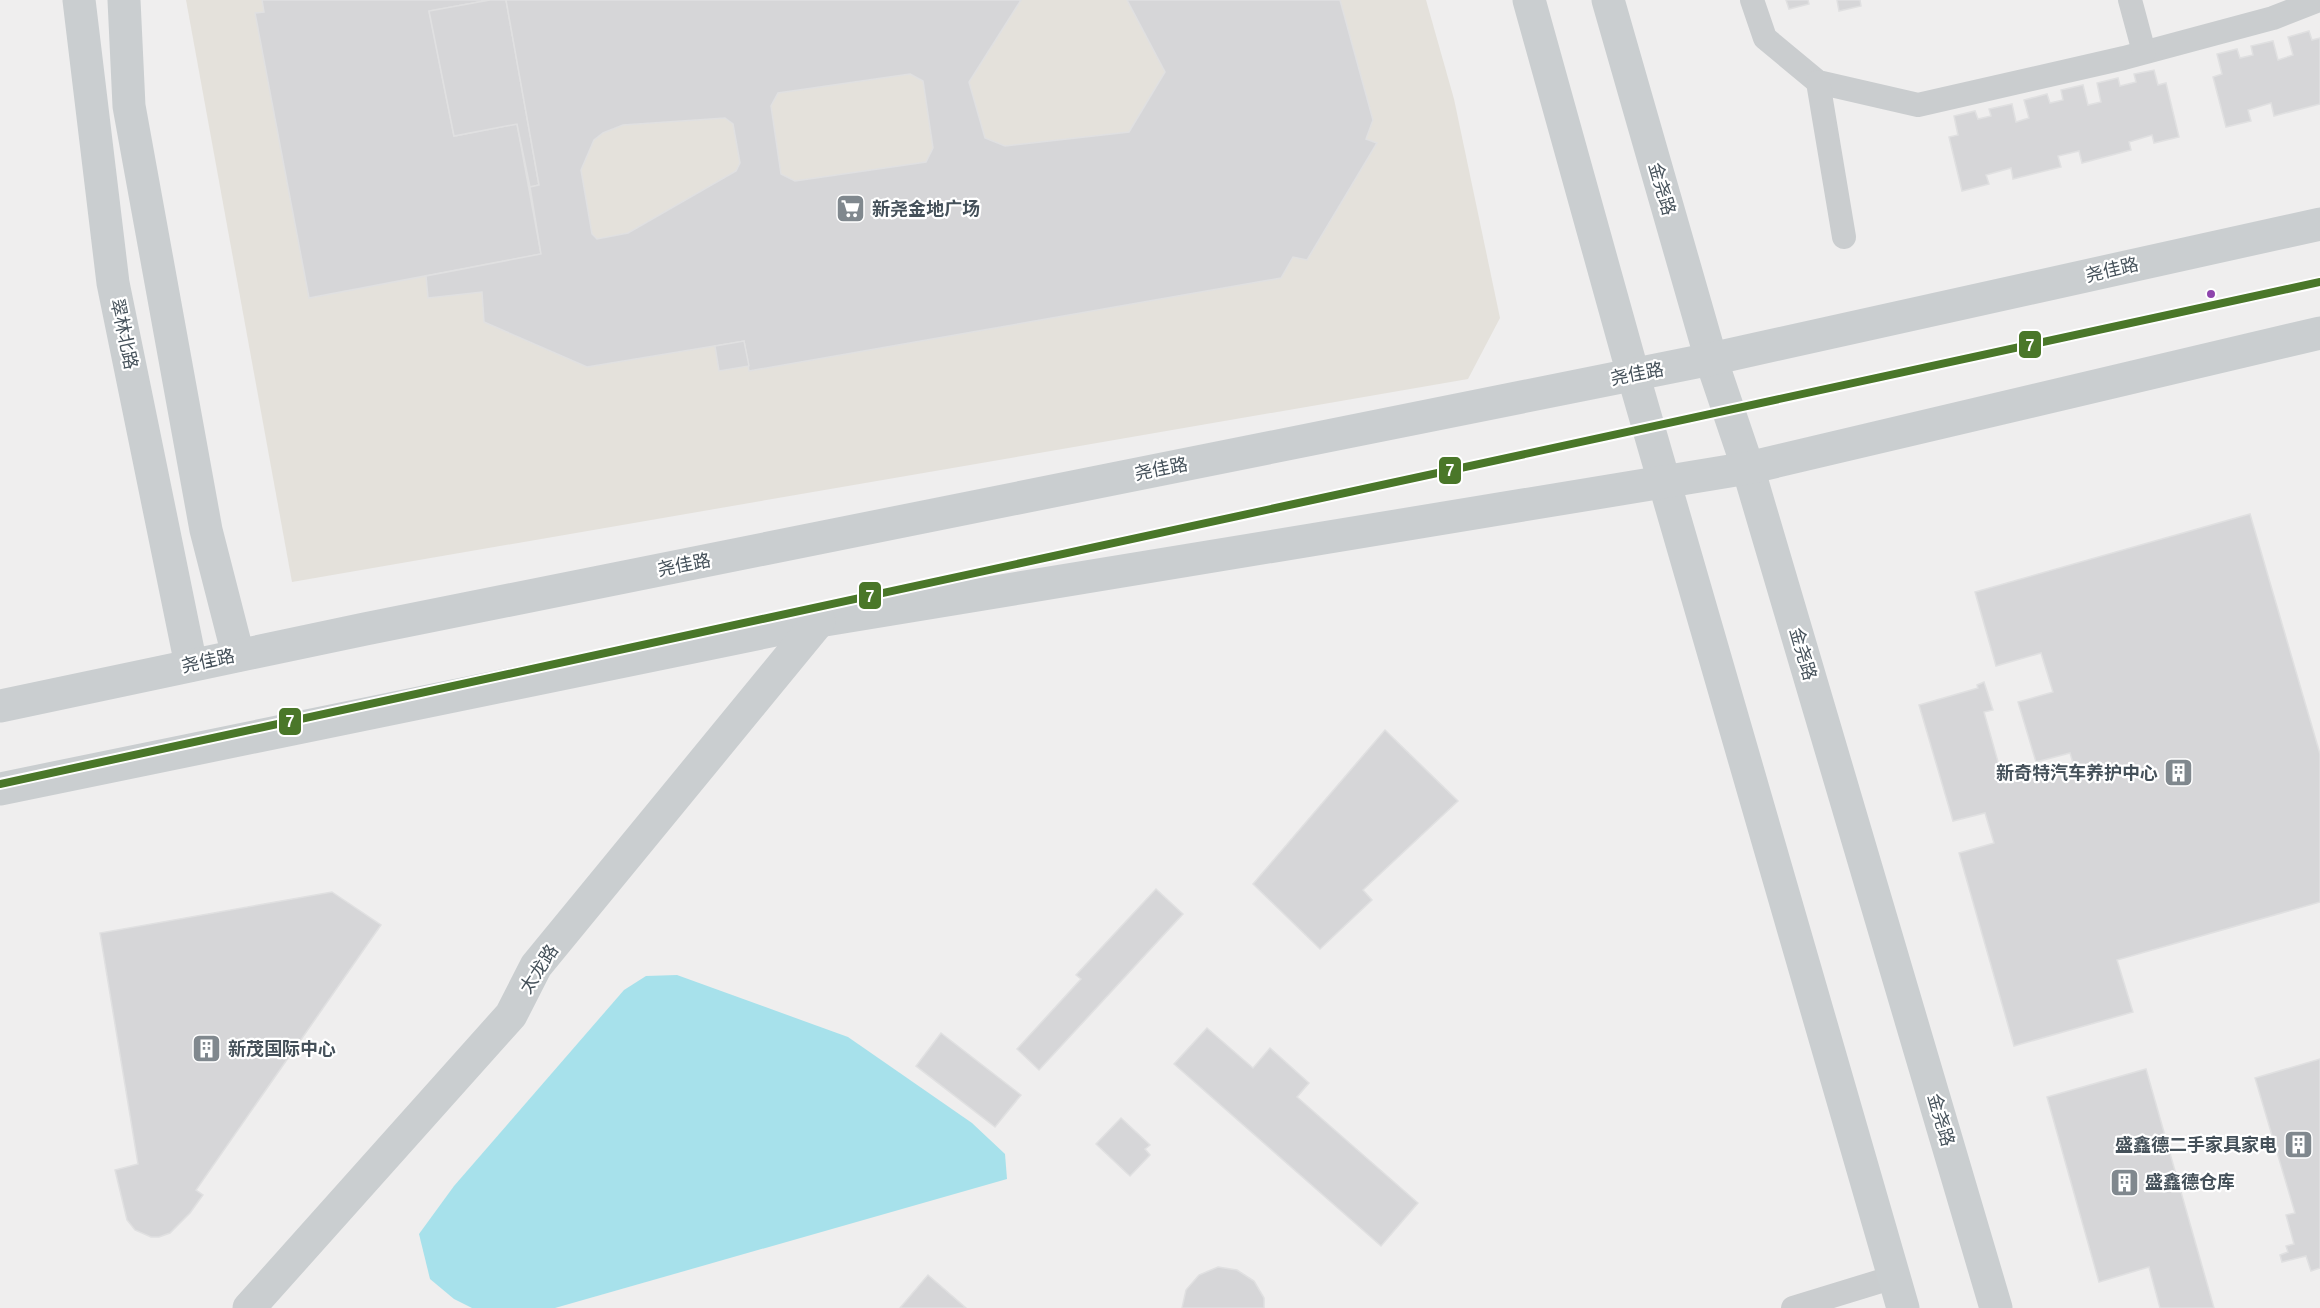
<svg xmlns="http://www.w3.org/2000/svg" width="2320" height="1308" viewBox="0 0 2320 1308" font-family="Arial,'Noto Sans SC',sans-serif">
	<rect width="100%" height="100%" fill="#efeeee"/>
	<polygon fill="#e4e1db" points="186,0 1426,0 1454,99 1500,318 1468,379 292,582"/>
	<polygon fill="#a7e1eb" points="677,975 848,1037 972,1123 1005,1154 1007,1179 555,1308 472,1308 454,1299 430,1279 419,1234 454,1186 624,990 646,976"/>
	<g fill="#d6d6d8" stroke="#e0e0e1" stroke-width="1.5" fill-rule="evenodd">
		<polygon points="262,0 490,0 429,11 454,136 517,124 541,254 309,298 255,13 264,12"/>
		<polygon points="490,0 506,0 539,185 530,187 517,124 454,136 429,11"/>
		<path d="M506,0h515l-52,82 16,56 20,8 124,-14 36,-60 -38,-72h213l33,120 -7,19 11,4 -70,117 -14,-3 -12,21 -532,93 -5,-30 -157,26 -103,-45 -2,-30 -54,6 -2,-22 115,-22 -11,-67 9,-2zM910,74l13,7 10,67 -7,14 -131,19 -14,-7 -10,-68 7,-13zM725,118l8,6 7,39 -4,8 -108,62 -31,6 -5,-5 -11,-64 13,-30 9,-7 20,-8z"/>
		<polygon points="1786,0 1808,0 1809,4 1789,9"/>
		<polygon points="1837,0 1860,0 1861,6 1839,11"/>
		<polygon points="2309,31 2312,40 2320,38 2320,104 2274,116 2271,103 2248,110 2251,121 2226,127 2213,77 2222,74 2217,54 2237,49 2240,58 2253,55 2251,46 2273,41 2278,60 2293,55 2288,37"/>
		<polygon points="2154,70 2158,85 2166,83 2179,137 2154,143 2152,135 2129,142 2131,150 2082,163 2079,151 2058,156 2061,167 2013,179 2011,168 1986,175 1989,184 1962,191 1949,137 1958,135 1954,116 1975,111 1978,119 1991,116 1989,109 2012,104 2016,122 2029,118 2024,100 2047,94 2050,103 2063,100 2061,90 2083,85 2088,105 2101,102 2097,83 2118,78 2120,86 2136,82 2134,74"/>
		<polygon points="744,341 749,366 719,371 715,346"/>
		<polygon points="2250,514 2320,754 2320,902 2117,960 2133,1012 2014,1046 1959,853 1994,843 1985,813 1953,821 1919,705 1978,688 1977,685 1984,682 1993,710 1984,712 2004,783 2073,763 2070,753 2036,762 2018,702 2053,692 2041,653 1996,666 1975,592"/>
		<polygon points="1385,730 1458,801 1363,890 1372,900 1320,949 1253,884"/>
		<polygon points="1156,889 1183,914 1039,1070 1017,1049 1081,979 1076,975"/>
		<polygon points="332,892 381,925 196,1190 203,1195 190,1213 170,1233 159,1237 151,1237 135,1230 127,1220 115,1170 138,1164 100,933"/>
		<polygon points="1207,1028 1253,1068 1270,1048 1309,1083 1297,1097 1418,1203 1381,1246 1174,1064"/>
		<polygon points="941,1033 1021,1095 995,1127 916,1066"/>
		<polygon points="2320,1059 2320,1268 2311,1271 2306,1256 2282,1262 2280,1255 2288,1252 2286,1246 2294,1244 2286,1215 2295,1213 2255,1078"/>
		<polygon points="2146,1069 2214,1308 2160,1308 2149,1267 2099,1282 2047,1097"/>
		<polygon points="1121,1118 1150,1145 1145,1149 1150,1155 1130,1176 1096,1144"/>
		<polygon points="1218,1267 1237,1270 1254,1281 1264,1298 1264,1308 1182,1308 1186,1290 1199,1275"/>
		<polygon points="928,1275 966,1308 900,1308"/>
	</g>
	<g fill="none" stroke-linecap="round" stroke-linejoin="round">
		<g stroke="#cacdcf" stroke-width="24">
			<polyline points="1752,0 1765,38 1818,82 1918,105 2124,58 2273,18 2319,0"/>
			<polyline points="2130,0 2144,52"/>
			<polyline points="1818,82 1844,237"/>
			<polyline points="1793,1308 1894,1277"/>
		</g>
		<g stroke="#caced0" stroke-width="33">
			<polyline points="79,0 113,283 191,665"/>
			<polyline points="124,0 129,106 206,530 238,655"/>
			<polyline points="1529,0 1633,374 1903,1308"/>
			<polyline points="1608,0 1711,359 1748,468 1996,1308"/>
			<polyline points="0,706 365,629 1711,359 2320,224"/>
			<polyline points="0,789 819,621 1748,468 2320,333"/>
			<polyline points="249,1308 511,1015 536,966 819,621"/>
		</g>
		<defs>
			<polyline id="metro-1" points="0,784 2320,282"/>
		</defs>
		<use href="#metro-1" stroke="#fff" stroke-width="12"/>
		<use href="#metro-1" stroke="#4a7729" stroke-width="8"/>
	</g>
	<defs>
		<symbol id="supermarket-square" viewBox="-11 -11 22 22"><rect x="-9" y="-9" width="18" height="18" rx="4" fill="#80888e" stroke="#fff"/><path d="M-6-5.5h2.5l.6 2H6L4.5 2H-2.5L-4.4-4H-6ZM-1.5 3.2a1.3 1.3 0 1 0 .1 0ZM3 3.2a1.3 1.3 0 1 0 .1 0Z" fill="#fff"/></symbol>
		<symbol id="building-square" viewBox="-11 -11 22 22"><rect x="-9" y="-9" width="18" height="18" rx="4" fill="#80888e" stroke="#fff"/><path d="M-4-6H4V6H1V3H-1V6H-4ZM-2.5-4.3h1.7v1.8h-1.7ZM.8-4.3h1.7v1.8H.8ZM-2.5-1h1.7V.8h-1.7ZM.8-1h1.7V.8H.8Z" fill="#fff"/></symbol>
	</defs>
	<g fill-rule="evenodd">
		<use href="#supermarket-square" x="834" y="192" width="33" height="33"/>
		<use href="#building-square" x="2162" y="756" width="33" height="33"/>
		<use href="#building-square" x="190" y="1032" width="33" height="33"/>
		<use href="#building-square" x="2282" y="1128" width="33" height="33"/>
		<use href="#building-square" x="2108" y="1166" width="33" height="33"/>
	</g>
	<circle fill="#8e44ad" stroke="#fff" stroke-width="2" cx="2211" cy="294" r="5"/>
	<g text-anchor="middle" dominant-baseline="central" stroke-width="4.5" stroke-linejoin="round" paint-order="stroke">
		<g font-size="18" fill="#45515a" stroke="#fff">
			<text transform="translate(1662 189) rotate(74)">金尧路</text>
			<text transform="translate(2112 270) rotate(-13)">尧佳路</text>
			<text transform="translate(124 334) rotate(78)">翠林北路</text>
			<text transform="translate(1637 374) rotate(-11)">尧佳路</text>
			<text transform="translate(1161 469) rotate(-11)">尧佳路</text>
			<text transform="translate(684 565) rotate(-11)">尧佳路</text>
			<text transform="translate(1803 654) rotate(74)">金尧路</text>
			<text transform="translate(208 661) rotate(-12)">尧佳路</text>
			<text transform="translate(539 969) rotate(-57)">太龙路</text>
			<text transform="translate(1941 1120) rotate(74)">金尧路</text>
		</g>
		<g font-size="18" font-weight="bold" fill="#45515a" stroke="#fff" text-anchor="start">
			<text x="872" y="209">新尧金地广场</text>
			<text x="2158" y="773" text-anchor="end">新奇特汽车养护中心</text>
			<text x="228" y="1049">新茂国际中心</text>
			<text x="2277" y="1145" text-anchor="end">盛鑫德二手家具家电</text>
			<text x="2145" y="1182">盛鑫德仓库</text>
		</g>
	</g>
	<g stroke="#fff" stroke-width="2">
		<rect x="2018" y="330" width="24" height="29" rx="6" fill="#4a7729"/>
		<rect x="1438" y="456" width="24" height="29" rx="6" fill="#4a7729"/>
		<rect x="858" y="581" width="24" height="29" rx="6" fill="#4a7729"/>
		<rect x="278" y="707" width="24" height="29" rx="6" fill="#4a7729"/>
	</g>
	<g font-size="16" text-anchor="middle" font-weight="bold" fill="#fff">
		<text x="2030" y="351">7</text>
		<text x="1450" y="476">7</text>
		<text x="870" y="602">7</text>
		<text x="290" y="727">7</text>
	</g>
</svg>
